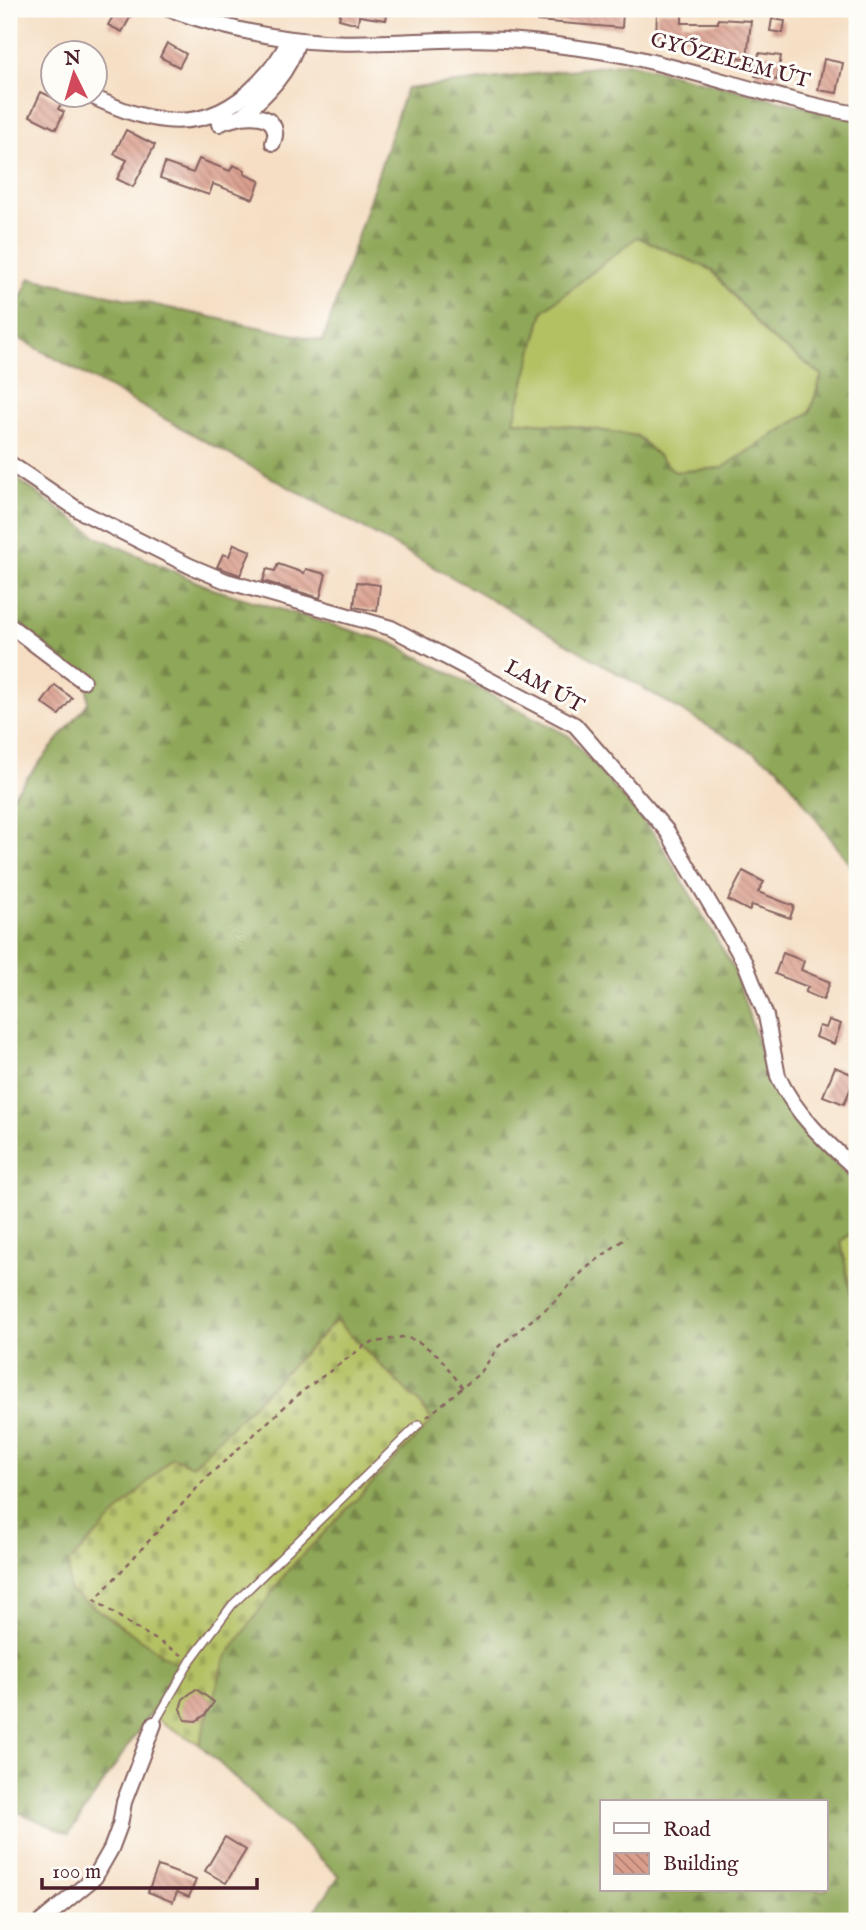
<svg xmlns="http://www.w3.org/2000/svg" width="866" height="1930" viewBox="0 0 866 1930" font-family="'IM FELL English',serif">
	<defs>
		<pattern id="forest-firs" width="22" height="20" patternUnits="userSpaceOnUse" patternTransform="scale(1.75)"><rect width="22" height="20" fill="#8fa759"/><path d="M5 1l3.5 6h-7zM16 11l3.5 6h-7z" fill="#77874a"/></pattern>
		<pattern id="cemetery-stones" width="16" height="16" patternUnits="userSpaceOnUse" patternTransform="scale(1.75)"><rect width="16" height="16" fill="#b4c163"/><path d="M2 7V4a2 2 0 0 1 4 0v3zM10 15v-3a2 2 0 0 1 4 0v3z" fill="#9ca556"/></pattern>
		<pattern id="building-back-hatch" width="6" height="6" patternUnits="userSpaceOnUse" patternTransform="scale(1.75)"><rect width="6" height="6" fill="#da9e8d"/><path d="M-1 5l2 2M0 0l6 6M5-1l2 2" fill="none" stroke="#b38073"/></pattern>
	</defs>
	<rect width="100%" height="100%" fill="#fdfcf7"/>
	<filter id="ink" filterUnits="userSpaceOnUse"><feTurbulence type="fractalNoise" baseFrequency=".0143" numOctaves="2"/><feDisplacementMap in="SourceGraphic" scale="14" xChannelSelector="R" yChannelSelector="G"/><feConvolveMatrix kernelMatrix="1 2 1 2 8 2 1 2 1" color-interpolation-filters="sRGB"/></filter>
	<filter id="wash" filterUnits="userSpaceOnUse"><feTurbulence type="fractalNoise" baseFrequency=".00686" numOctaves="4" result="noise"/><feDisplacementMap in="SourceGraphic" scale="28" xChannelSelector="R" yChannelSelector="G"/><feGaussianBlur stdDeviation="1.57" result="paint"/><feColorMatrix in="noise" values="0 0 0 0 0 0 0 0 0 0 0 0 0 0 0 0 0 1.4 0 .05"/><feComposite in="paint" operator="in"/></filter>
	<g filter="url(#wash)">
		<rect width="100%" height="100%" fill="#f5dec3"/>
		<g fill="#b4c163" stroke="#7f7047" stroke-width="2">
			<polygon points="637,236 712,270 768,336 822,374 810,412 722,468 675,472 637,436 579,427 513,421 543,311"/>
			<polygon points="857,1229 857,1329 841,1241"/>
		</g>
		<g fill="url(#forest-firs)" stroke="#6c6342" stroke-width="2" fill-rule="evenodd">
			<path d="M628,63l229,57v754l-79,-107 -308,-180 -461,-254v-11l21,-44 293,63 83,-252zM637,237l75,33 56,66 54,39 -12,37 -88,56 -47,4 -38,-36 -58,-9 -65,-6 29,-110z"/>
			<path d="M9,473l90,65 114,51 177,53 179,94 87,100 78,133 37,115 29,46 57,55v44l-16,12 16,88v592h-549l31,-45 -140,-132 26,-85 63,-89 144,-149 -11,-16 -85,-84 -267,269 112,77 -112,167 -60,-26v-1008l79,-97 -1,-23 -78,-65zM602,1802h224v88h-224z"/>
		</g>
		<polygon fill="url(#cemetery-stones)" stroke="#7f7047" stroke-width="2" points="336,1321 421,1405 432,1421 288,1570 225,1659 199,1744 149,1715 181,1667 69,1590 69,1563 172,1457 192,1466"/>
		<g id="blocks">
			<g fill="url(#building-back-hatch)">
				<polygon points="117,9 135,9 122,32 108,25"/>
				<polygon points="341,9 388,9 386,20 359,16 358,24 339,19"/>
				<polygon points="539,9 623,9 622,28 537,21"/>
				<polygon points="657,11 682,11 682,23 718,23 718,19 751,21 747,58 727,57 727,49 692,48 692,38 656,38"/>
				<polygon points="772,19 785,21 783,33 770,31"/>
				<polygon points="167,43 186,54 179,67 160,57"/>
				<polygon points="759,53 781,56 777,80 755,76"/>
				<polygon points="824,59 843,63 837,93 818,90"/>
				<polygon points="41,92 62,102 58,109 64,112 56,129 30,116"/>
				<polygon points="126,130 155,145 133,187 117,179 127,160 114,154"/>
				<polygon points="199,159 230,171 233,165 245,170 244,174 260,181 253,199 213,184 209,195 160,178 165,163 193,173"/>
				<polygon points="234,544 251,551 240,575 217,567 223,554 229,556"/>
				<polygon points="278,564 304,573 306,569 326,574 320,598 263,581 267,569 275,571"/>
				<polygon points="357,582 380,585 377,611 354,607"/>
				<polygon points="55,685 72,698 59,715 42,703"/>
				<polygon points="743,871 764,882 758,892 794,906 790,918 752,905 749,911 728,900"/>
				<polygon points="783,953 804,961 801,970 830,982 823,1000 805,992 808,987 775,974"/>
				<polygon points="829,1020 841,1024 834,1044 815,1037 819,1026 826,1028"/>
				<polygon points="835,1067 856,1076 844,1104 823,1096"/>
				<polygon points="196,1689 214,1702 205,1715 196,1721 185,1720 180,1709 183,1699"/>
				<polygon points="225,1837 246,1850 226,1883 205,1871"/>
				<polygon points="158,1866 196,1880 189,1897 177,1892 173,1902 148,1892"/>
			</g>
		</g>
	</g>
	<g filter="url(#ink)">
		<use href="#blocks" fill-opacity="0" stroke="#866260" stroke-width="2"/>
		<g fill="none" stroke-linecap="round" stroke-linejoin="round">
			<defs>
				<polyline id="service" points="154,1724 191,1660 232,1605 419,1424"/>
				<g id="minor">
					<path d="M169,9c50,18 103,30 155,33 69,4 138,-8 207,0 35,4 71,8 105,16 74,17 146,43 221,56"/>
					<path d="M87,94c62,31 119,44 171,-11 13,-13 24,-27 31,-44"/>
					<path d="M240,117c26,-21 50,-45 58,-77"/>
					<path d="M219,124c13,-7 54,-16 56,8 1,3 -1,7 -2,11"/>
					<path d="M9,463l71,48 110,55 36,15 165,47 184,97 92,106 78,132 21,53 12,60c16,37 50,68 79,94"/>
					<polyline points="9,625 83,681"/>
					<polyline points="42,1921 95,1877 111,1849 120,1825 124,1802 154,1724"/>
				</g>
			</defs>
			<use href="#service" stroke="#866260" stroke-width="10"/>
			<use href="#minor" stroke="#866260" stroke-width="18"/>
			<g stroke="#866260" stroke-width="2.5" stroke-dasharray="5 5" stroke-linecap="butt">
				<polyline points="427,1417 481,1372 499,1346 552,1304 585,1269 627,1237"/>
				<polyline points="182,1655 131,1625 95,1600 207,1477 300,1393 367,1344 402,1337 416,1340 439,1356 463,1388"/>
			</g>
			<use href="#service" stroke="#fff" stroke-width="7"/>
			<use href="#minor" stroke="#fff" stroke-width="14"/>
		</g>
	</g>
	<g text-anchor="middle" dominant-baseline="central" stroke-width="6" stroke-linejoin="round" paint-order="stroke">
		<g font-size="21" fill="#4a1f2b" stroke="#fdfcf7">
			<text transform="translate(730 61) rotate(15)">GYŐZELEM ÚT</text>
			<text transform="translate(544 687) rotate(29)">LAM ÚT</text>
		</g>
	</g>
	<rect width="866" height="1930" fill="none" stroke="#fdfcf7" stroke-width="35"/>
	<rect x="600" y="1800" width="228" height="91" fill="#fdfcf7" stroke="#b5a4a5" stroke-width="2"/>
	<rect x="614" y="1823" width="35" height="10" fill="#ffffff" stroke="#b5a4a5" stroke-width="2"/>
	<text x="663" y="1836" font-size="21" fill="#4a1f2b">Road</text>
	<rect x="614" y="1853" width="35" height="21" fill="url(#building-back-hatch)" stroke="#b5a4a5" stroke-width="2"/>
	<text x="663" y="1870" font-size="21" fill="#4a1f2b">Building</text>
	<g transform="translate(74 74) rotate(355)"><circle r="33" fill="#fdfcf7" stroke="#b5a4a5" stroke-width="2"/>
	<path d="M0-5L12 26L0 18L-12 26Z" fill="#d1495b"/>
	<text y="-10" font-size="19" font-weight="bold" text-anchor="middle" fill="#4a1f2b">N</text>
	</g>
	<path d="M42 1878v10h215v-10" fill="none" stroke="#4a1f2b" stroke-width="3.5"/>
	<text x="52" y="1878" font-size="21" fill="#4a1f2b" stroke="#fdfcf7" stroke-width="5" paint-order="stroke">100 m</text>
</svg>
